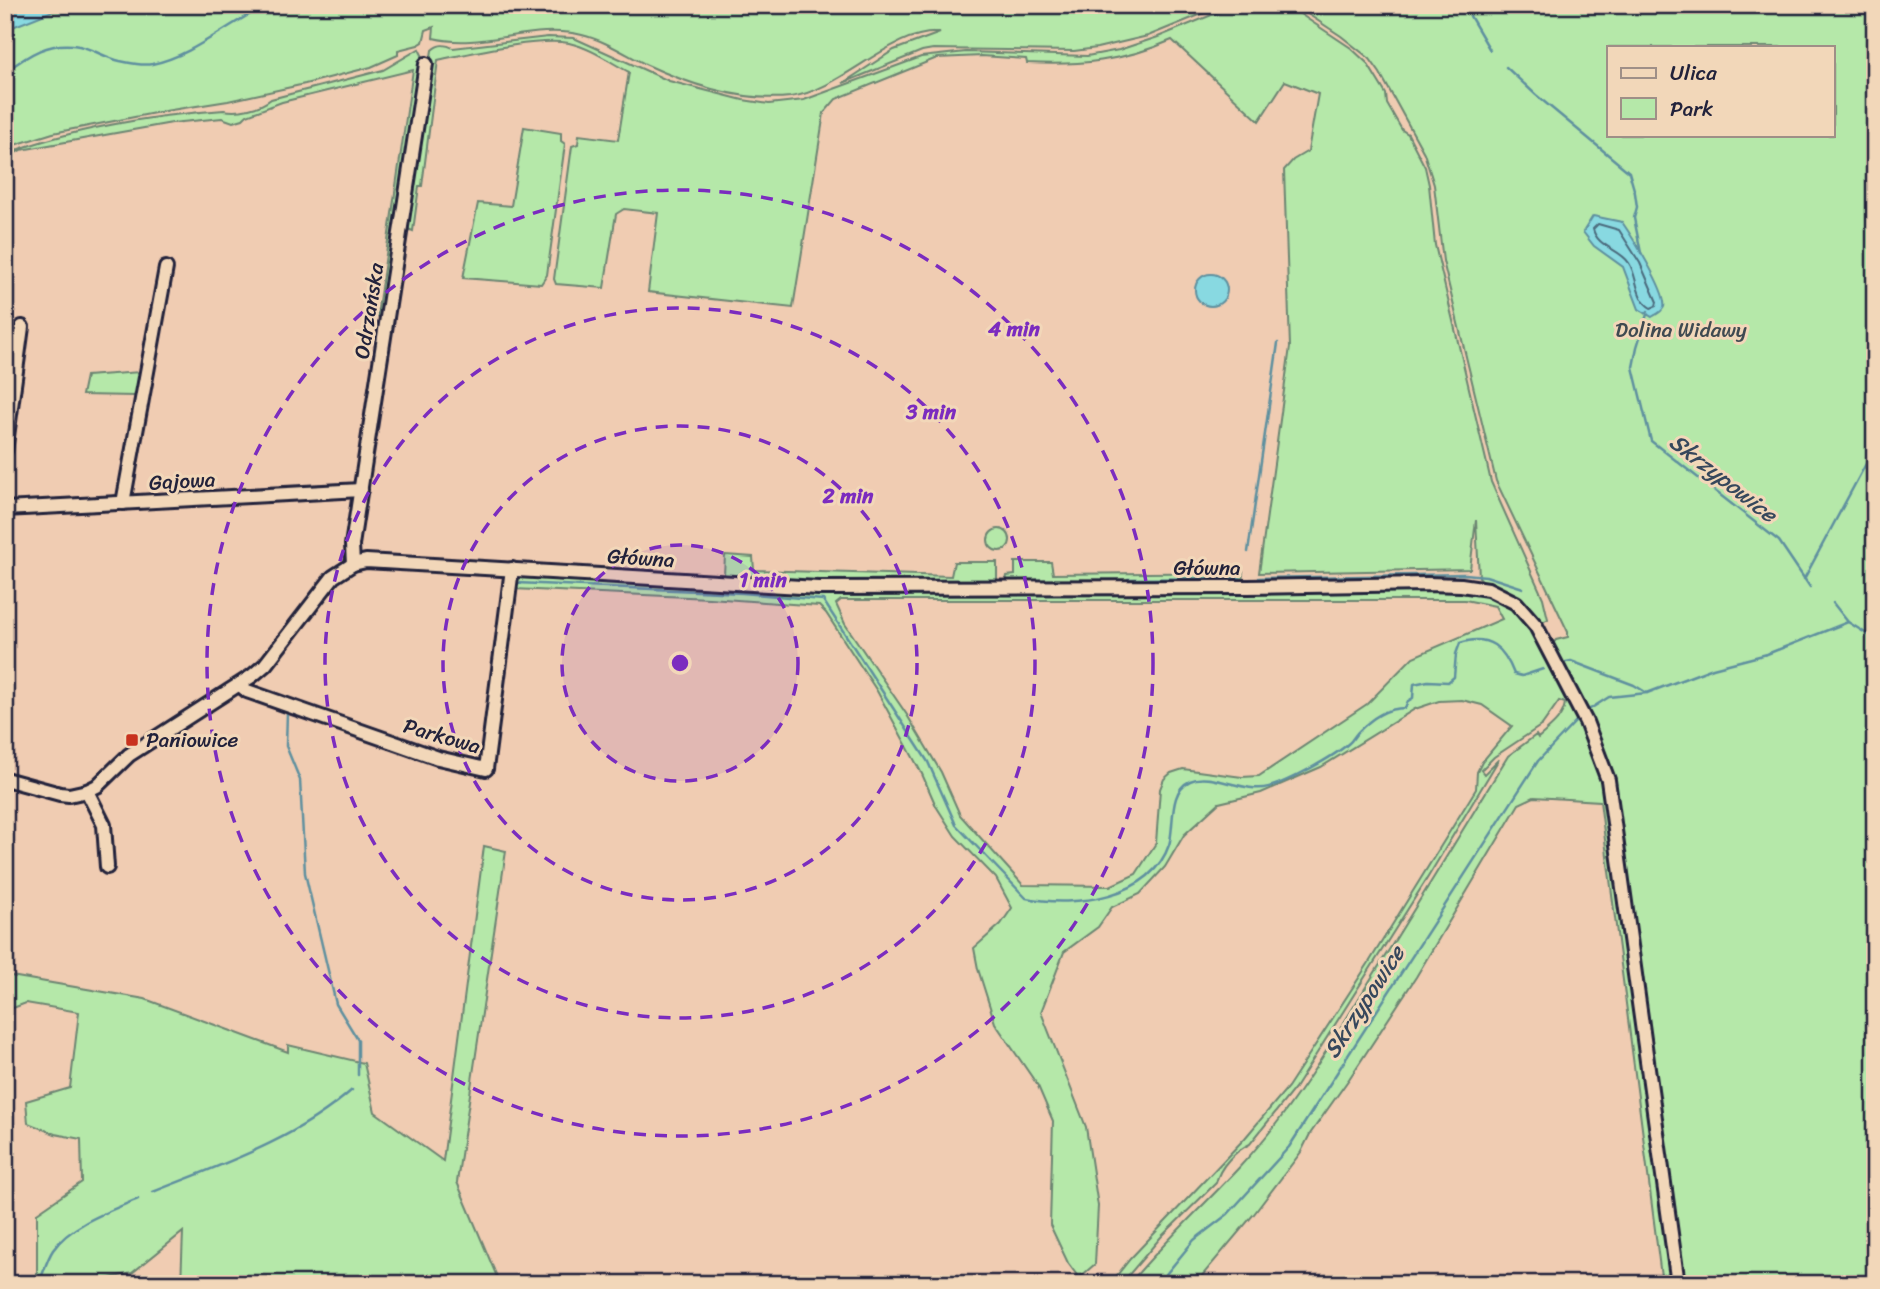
<svg xmlns="http://www.w3.org/2000/svg" width="1880" height="1289" viewBox="0 0 1880 1289" font-family="Sriracha,sans-serif">
	<rect width="100%" height="100%" fill="#f0ccb2"/>
	<filter id="ink" filterUnits="userSpaceOnUse"><feTurbulence type="fractalNoise" baseFrequency=".0143" numOctaves="2"/><feDisplacementMap in="SourceGraphic" scale="14" xChannelSelector="R" yChannelSelector="G"/><feConvolveMatrix kernelMatrix="1 2 1 2 8 2 1 2 1" color-interpolation-filters="sRGB"/></filter>
	<g filter="url(#ink)">
		<g fill="#b5e8a9" stroke="#6c8572" stroke-width="2" fill-rule="evenodd">
			<path d="M5,5h1219l-76,31 -51,12 -23,3 -141,-2 -11,2 -79,32 51,-33 46,-17c-49,-4 -97,57 -150,64 -48,5 -102,-13 -145,-33 -20,-10 -41,-24 -63,-29 -50,-12 -99,15 -149,3l1,-11 -8,3 -3,12 -5,3 -20,5v5l-27,12 -66,17 -77,17 -63,10 -112,22 -48,15z"/>
			<path d="M1236,5h51l22,15 42,28 16,15 19,31 1,10 15,26 6,4 17,33 4,18 6,60 51,215 5,22 52,116 5,21 -7,4c-11,-13 -22,-26 -37,-34 -9,-5 -19,-4 -25,-12l-3,-57 -6,49 -211,4 31,-226 -6,-177 9,-10 15,-9 10,-57 -33,-13 -26,40 -87,-81c-47,21 -94,26 -145,23l-1,-4 -44,-3 -45,2 -101,41 -12,14 -31,195 -145,-16 10,-79 -34,-4 -8,5 -12,74 -48,-4 -2,-5 18,-133 6,-2 1,-9 39,5 11,-68c-19,-10 -38,-24 -60,-29 -31,-6 -98,10 -131,17l-16,126h-3l-6,45 -8,-3 27,-178c6,-6 14,-6 21,-2l95,-11 26,1 95,43 74,19 26,4 35,-4 117,-43 45,-5 121,4 32,-6 39,-13z"/>
			<path d="M1294,5h581v1279h-186l-1,-6h-7l-13,-112 -52,-366 56,484h-10l-62,-483 -66,-4 -15,7 -103,173 -67,102 -39,55 -9,18 -47,62 -59,70h-66c48,-58 106,-105 150,-164 33,-44 61,-91 90,-138 47,-75 93,-151 139,-226l28,-21 2,3c11,-10 25,-19 27,-35l-6,-2 -17,24 -48,32 -13,13 3,4 15,-15 -71,118 -92,146 -41,65 -45,56c-15,7 -30,22 -34,39l-55,54 -40,47h-11l20,-25 115,-121 43,-51 80,-123 108,-175 1,-17 5,-10 30,-36 -30,-21 -20,-5 -23,1 -24,8 -94,58 -60,26 -42,10 -35,32 -19,32 -25,27 -28,13 -14,20 -34,25 -23,60 45,115 12,79 -3,58 -16,14 -11,-15 -18,-38 3,-104 -15,-35 -43,-63 -17,-54 -4,-21 27,-24 11,-16 -16,-30 -41,-42 -19,-30 -14,-32 -45,-83 -51,-78 -7,-7 -110,-8 -195,-9 1,-13 5,-1 271,15 668,-2 33,8 31,21 54,92 6,-7 -31,-57 4,-5 12,-3v-5l-72,-151 -53,-220 -9,-76 -10,-32 -44,-80 -10,-14 -29,-23zM1609,47h224v88h-224zM841,600h624l30,6 7,13 -89,38 -46,47 -108,72 -17,1 -59,-8 -12,4 -7,6 -4,10 -4,54 -20,31 -26,12 -87,-1 -63,-70 -19,-43 -34,-57 -62,-91 -9,-20z"/>
			<path d="M419,49l4,8 -38,258 -8,1 36,-246 -131,32 -35,13 -4,4 -10,3 -11,-4 -50,5 -151,27 -16,9v-5c66,-25 148,-39 219,-44 15,3 36,-2 47,-11l112,-29z"/>
			<polygon points="524,127 561,133 561,141 565,144 547,275 541,284 463,278 478,203 511,206"/>
			<polygon points="140,372 135,396 82,395 86,376"/>
			<circle cx="999" cy="540" r="11"/>
			<polygon points="725,555 753,557 754,570 951,576 954,562 997,562 997,583 870,586 727,577 724,575"/>
			<polygon points="1015,562 1051,562 1053,574 1243,572 1242,583 1012,585 1006,581 1007,576 1015,575"/>
			<polygon points="484,846 506,851 457,1182 500,1284 181,1284 183,1232 132,1273 83,1284 37,1282 37,1213 82,1182 81,1139 55,1134 28,1123 26,1101 70,1088 79,1012 26,1003 5,1011 5,975 145,999 288,1052 288,1045 364,1063 375,1112 443,1161"/>
		</g>
		<g fill="#88d9e1" stroke="#5f909f" stroke-width="2">
			<polygon points="5,5 118,5 65,13 55,10 5,30"/>
			<path d="M1593,216l29,6c9,13 46,71 42,85 -2,5 -7,7 -12,10l-13,-8 -16,-42 -29,-21 -11,-14z"/>
			<circle cx="1211" cy="290" r="16"/>
		</g>
		<g fill="none" stroke-linecap="round" stroke-linejoin="round">
			<path stroke="#4b6b7d" stroke-width="2" d="M1598,224l21,6 21,33 17,39 -1,4 -5,2c-16,-9 -13,-31 -22,-45 -9,-14 -32,-16 -36,-34z"/>
			<g stroke="#5f909f" stroke-width="2.5">
				<polyline points="1470,16 1490,50"/>
				<polyline points="1506,67 1536,95 1629,172 1635,193 1637,207 1634,218 1641,253"/>
				<path d="M5,72c23,-17 45,-32 74,-26 14,3 27,12 41,15 11,2 21,5 32,3 43,-9 77,-42 116,-59"/>
				<polyline points="1648,311 1637,347 1633,367 1651,441 1779,541 1810,587"/>
				<polyline points="1248,552 1278,343"/>
				<polyline points="1259,578 1465,574 1486,576 1523,588"/>
				<polyline points="1128,579 1240,578"/>
				<polyline points="1804,579 1875,447"/>
				<path d="M517,583l225,10 81,7 105,162 28,63 70,73c49,10 125,0 143,-53 6,-19 -1,-54 21,-64 21,-10 54,13 79,6 20,-6 65,-30 80,-44 4,-3 6,-9 10,-12 13,-13 27,-23 46,-23l3,-7 5,-3 1,-14 14,-3 20,1 6,-5 2,-23 4,-11c29,-10 44,5 54,31l8,2 21,-7"/>
				<polyline points="1833,603 1848,622 1875,639"/>
				<polyline points="1566,662 1571,661 1634,685 1647,693"/>
				<polyline points="1590,709 1609,697 1647,693 1713,668 1767,654 1848,622"/>
				<polyline points="287,712 286,746 300,780 305,873 336,1004 358,1040 358,1075"/>
				<path d="M153,1192c70,-28 142,-52 199,-102"/>
				<path d="M40,1281c4,-10 7,-22 13,-31 18,-26 57,-39 85,-51"/>
				<polyline points="1158,1284 1194,1240 1228,1214 1289,1147 1538,761 1576,721"/>
				<polyline points="1866,1284 1875,1276"/>
			</g>
			<defs>
				<g id="minor">
					<polyline points="5,451 22,327"/>
					<polyline points="123,503 166,268"/>
					<polyline points="5,509 361,490"/>
					<polyline points="353,564 352,545 426,64"/>
					<polyline points="240,685 247,691 438,758 486,769 512,569"/>
					<polyline points="5,779 60,794 69,795 87,791 97,786 129,755 252,676 265,665 333,577 353,564 366,561 818,588 1248,587 1427,584 1461,585 1488,589 1516,603 1536,626 1586,722 1608,780 1678,1284"/>
					<polyline points="87,791 104,825 107,867"/>
				</g>
			</defs>
			<use href="#minor" stroke="#22223b" stroke-width="18"/>
			<use href="#minor" stroke="#f2d7b9" stroke-width="12"/>
		</g>
	</g>
	<circle cx="680" cy="663" r="118" fill="#7b2cbf" fill-opacity=".12"/>
	<g fill="none" stroke="#7b2cbf" stroke-width="3.5" stroke-dasharray="12 9">
		<circle cx="680" cy="663" r="118"/>
		<circle cx="680" cy="663" r="237"/>
		<circle cx="680" cy="663" r="355"/>
		<circle cx="680" cy="663" r="473"/>
	</g>
	<rect fill="#c8321e" stroke="#f2d7b9" stroke-width="2.5" x="125" y="733" width="14" height="14" rx="3.5"/>
	<g text-anchor="middle" dominant-baseline="central" stroke-width="6" stroke-linejoin="round" paint-order="stroke">
		<g font-size="21" fill="#22223b" stroke="#f2d7b9">
			<text transform="translate(369 311) rotate(-81)">Odrzańska</text>
			<text transform="translate(182 481) rotate(-3)">Gajowa</text>
			<text transform="translate(641 558) rotate(4)">Główna</text>
			<text x="1207" y="568">Główna</text>
			<text transform="translate(442 736) rotate(16)">Parkowa</text>
		</g>
		<g font-size="21" fill="#3f4a51" stroke="#f2d7b9">
			<text x="1681" y="330">Dolina Widawy</text>
		</g>
		<g font-size="21" fill="#22223b" stroke="#f2d7b9" text-anchor="start">
			<text x="146" y="740">Paniowice</text>
		</g>
		<g font-size="23" font-style="italic" fill="#36475c" stroke="#f2d7b9">
			<text transform="translate(1723 478) rotate(38)">Skrzypowice</text>
			<text transform="translate(1364 1002) rotate(-57)">Skrzypowice</text>
		</g>
	</g>
	<circle cx="680" cy="663" r="10" fill="#7b2cbf" stroke="#f2d7b9" stroke-width="3.5"/>
	<g font-size="21" text-anchor="middle" font-weight="bold" fill="#7b2cbf" stroke="#f2d7b9" stroke-width="6" stroke-linejoin="round" paint-order="stroke">
		<text x="1014" y="336">4 min</text>
		<text x="931" y="419">3 min</text>
		<text x="848" y="503">2 min</text>
		<text x="763" y="587">1 min</text>
	</g>
	<rect width="1880" height="1289" fill="none" stroke="#f2d7b9" stroke-width="28"/>
	<rect x="14" y="14" width="1852" height="1261" fill="none" stroke="#22223b" stroke-width="2.5" filter="url(#ink)"/>
	<rect x="1607" y="46" width="228" height="91" fill="#f2d7b9" stroke="#9f8f87" stroke-width="2"/>
	<rect x="1621" y="68" width="35" height="10" fill="#f2d7b9" stroke="#9f8f87" stroke-width="2"/>
	<text x="1670" y="80" font-size="21" fill="#22223b">Ulica</text>
	<rect x="1621" y="98" width="35" height="21" fill="#b5e8a9" stroke="#9f8f87" stroke-width="2"/>
	<text x="1670" y="116" font-size="21" fill="#22223b">Park</text>
</svg>
